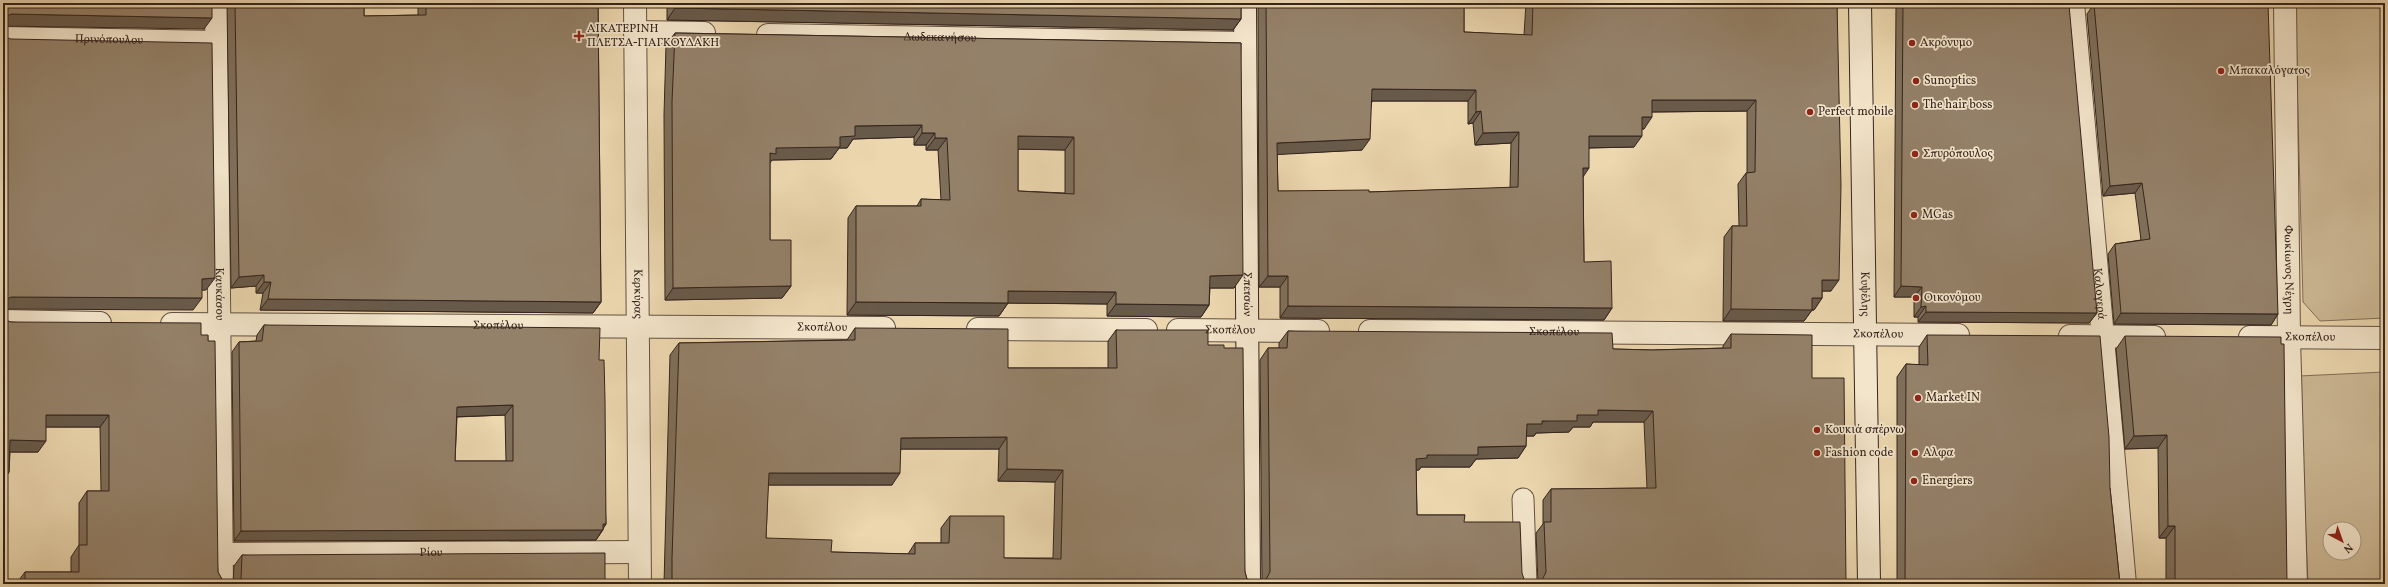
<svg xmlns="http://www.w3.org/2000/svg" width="2388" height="587" viewBox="0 0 2388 587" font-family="Vollkorn,serif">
	<rect width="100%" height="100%" fill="#ecd7af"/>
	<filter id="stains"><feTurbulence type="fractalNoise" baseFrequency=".005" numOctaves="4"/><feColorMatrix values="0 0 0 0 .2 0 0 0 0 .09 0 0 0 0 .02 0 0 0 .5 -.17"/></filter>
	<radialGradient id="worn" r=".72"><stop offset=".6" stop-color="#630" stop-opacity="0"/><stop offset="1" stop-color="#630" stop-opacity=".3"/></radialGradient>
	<g fill="#cdb996" stroke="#816e5a" fill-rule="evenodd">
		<polygon points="2295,3 2385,3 2385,318 2320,321 2303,302"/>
		<path d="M2385,372v212h-77l-9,-208zM2330,529h24v24h-24z"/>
	</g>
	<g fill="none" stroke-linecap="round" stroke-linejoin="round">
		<defs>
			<polyline id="lane" points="1523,499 1526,584"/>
			<g id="street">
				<path id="s1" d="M216,3l6,581"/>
				<path id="s2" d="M635,3l5,581"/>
				<path id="s3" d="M2073,3l52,581"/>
				<path id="s4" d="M2285,3l4,335 7,246"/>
				<polyline points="635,32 704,33"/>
				<path id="s5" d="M768,35l477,8"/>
				<path id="s6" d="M3,38l213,4"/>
				<polyline points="3,321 100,323"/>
				<path id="s7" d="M172,324l712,4"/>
				<polyline points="978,329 1146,330"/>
				<path id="s8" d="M1178,330l140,1"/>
				<path id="s9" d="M1370,331l588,4"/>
				<polyline points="2070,336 2154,337"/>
				<path id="s10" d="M2250,337l135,1"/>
				<path id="s11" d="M222,554l417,-2"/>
			</g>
			<g id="secondary">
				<path id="s12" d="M1245,3l4,581"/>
				<path id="s13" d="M1860,3l9,581"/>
			</g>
		</defs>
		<use href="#lane" stroke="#635142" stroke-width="23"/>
		<use href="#street" stroke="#635142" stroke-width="24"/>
		<use href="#secondary" stroke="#35241d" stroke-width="24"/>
		<use href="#lane" stroke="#f3e5cb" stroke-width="21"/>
		<use href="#street" stroke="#f3e5cb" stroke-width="22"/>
		<use href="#secondary" stroke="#f3e5cb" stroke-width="22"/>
	</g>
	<g fill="#7f6f5a" stroke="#35241d" fill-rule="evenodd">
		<polygon points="227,3 364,3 364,16 418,15 418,3 598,3 601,302 593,313 260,310 263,293 256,293 256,286 231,288"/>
		<polygon points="667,3 1241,3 1241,19 1233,30 667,20"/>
		<path d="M1258,3h206v29l60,3 2,-32h311l-6,288h-9v7l-8,12h-2l-8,11h-81l1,-84 8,-11h7l-1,-42 8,-11h1v-62l-95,1 -8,17h-2l-8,18 -45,1 -6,29 1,85 28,46 -8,12 -324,-2v-31h-21zM1372,101h96v23l5,-1 2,22 36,-2 -1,45 -141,4 -91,-1 -1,-37 85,-4z"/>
		<polygon points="1896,3 2057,3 2097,313 2089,323 1918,322 1918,317 1914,317 1914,297 1894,297"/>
		<polygon points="2094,4 2278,314 2271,325 2114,324 2108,254 2115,244 2141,240 2135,193 2103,196 2087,14"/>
		<path d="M675,33l566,10 -7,245h-24l-1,17 -8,12 -94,-1v-12l-99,-1 -9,13 -152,-1 1,-97 8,-12h61l4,-7 20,1 -3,-50h-12v-5h-12v-8l-61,2 -6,9h-8l-8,11 -59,1 -2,2v78l21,46 -9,12 -117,2 -1,-185 2,-70zM1018,149l47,1v43l-47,-2z"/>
		<polygon points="3,318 5,320 11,322 201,335 218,572 224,583 228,584 16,584 25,572 71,572 71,557 79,545 79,503 87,491 101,491 100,427 46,427 38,452 10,452 9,472 3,481"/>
		<path d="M264,325l335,35 7,164 -3,4v2l-7,10 -362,1 -2,-189 7,-10 17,-1 1,-6zM505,415l1,46h-51l2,-44z"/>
		<path d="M855,328l153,40h100v-27l8,-11 92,15 37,227 2,7 9,5h-592l6,-229 9,-12 168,-3zM901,449h98l-1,32 57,1 -2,76h-49l-54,-42 -9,12v15h-26l-7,11 -77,-2 -65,-14 2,-53h124z"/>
		<polygon points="1288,331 1613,349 1652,350 1723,348 1723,346 1731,334 1812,378 1846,584 1538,583 1536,533 1543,524 1543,500 1551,489 1647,488 1644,422 1593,422 1590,427 1573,427 1569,432 1536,433 1534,436 1526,436 1526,446 1518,458 1476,459 1470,467 1421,467 1419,470 1416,470 1417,515 1465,515 1262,583 1260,360 1268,348 1279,348 1279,343"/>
		<polygon points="1927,335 2110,488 2120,584 1897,584 1897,377 1906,364 1919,365 1919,347"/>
		<polygon points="2125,336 2287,584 2166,584 2166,538 2159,538 2158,448 2125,449 2116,349"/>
		<polygon points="242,555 605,584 233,583 234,566"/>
	</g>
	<g fill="#685a4a" stroke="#35241d">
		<polygon points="675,8 1241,19 1233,30 667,20"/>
		<polygon points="11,14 212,18 204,29 3,26 3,18"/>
		<polygon points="1372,89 1476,90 1468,101 1364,101"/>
		<polygon points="1652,100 1756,100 1747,111 1644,112"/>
		<polygon points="1481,111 1473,123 1468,124 1476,112"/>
		<polygon points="1642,117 1652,117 1644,129 1634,129"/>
		<polygon points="922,125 914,137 853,139 847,148 839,148 831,159 772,160 768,166 770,153 776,148 840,137 855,126"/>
		<polygon points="1519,132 1511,143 1475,145 1483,133"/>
		<polygon points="922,133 935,133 926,145 914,145"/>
		<polygon points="1018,136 1074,137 1065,150 1009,149"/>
		<polygon points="1589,136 1642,136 1634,147 1581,148"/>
		<polygon points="935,138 947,138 938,150 926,150"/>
		<polygon points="1370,139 1362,150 1269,155 1277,143"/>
		<polygon points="1583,168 1589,168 1581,180"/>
		<polygon points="2142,183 2135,193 2103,196 2110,186"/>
		<polygon points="264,275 256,286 231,288 239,277"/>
		<polygon points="1243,275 1234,288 1201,288 1210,276"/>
		<polygon points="1268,276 1288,276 1280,287 1259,287"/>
		<polygon points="215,278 206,290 194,291 202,279"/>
		<polygon points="1822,280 1839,280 1831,291 1814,291"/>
		<polygon points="264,282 271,282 263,293 256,293"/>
		<polygon points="791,286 782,298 665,300 673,288"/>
		<polygon points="1901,286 1922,287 1914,297 1894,297"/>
		<polygon points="1008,291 1116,292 1107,304 999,303"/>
		<polygon points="11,297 202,298 193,310 3,309 3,301"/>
		<polygon points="1812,298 1822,298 1814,310 1812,310 1804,321 1723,321 1731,309"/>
		<polygon points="268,299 601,302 593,313 260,310"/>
		<polygon points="856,302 1008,303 999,316 847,315"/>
		<polygon points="1116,304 1209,305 1201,317 1107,316"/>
		<polygon points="1288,306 1612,308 1604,320 1280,318"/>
		<polygon points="1926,306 1918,317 1914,317 1921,307"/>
		<polygon points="1926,312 2097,313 2089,323 1918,322"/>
		<polygon points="2121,313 2278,314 2271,325 2114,324"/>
		<polygon points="513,405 505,415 450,417 457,407"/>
		<polygon points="1598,410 1653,411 1644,422 1593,422 1590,427 1573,427 1569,432 1536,433 1534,436 1518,436 1527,424 1577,415"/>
		<polygon points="46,415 109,415 100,427 38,427"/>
		<polygon points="2167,435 2158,448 2125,449 2134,436"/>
		<polygon points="1007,437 999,449 893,449 901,438"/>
		<polygon points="10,440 46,441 38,452 3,452"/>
		<polygon points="1526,446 1518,458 1476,459 1470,467 1421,467 1419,470 1407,470 1416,459 1427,455 1478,447"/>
		<polygon points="1007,469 1063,470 1055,482 998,481"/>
		<polygon points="3,472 9,472 3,481"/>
		<polygon points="769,473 900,473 892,485 760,485"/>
		<polygon points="606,524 596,540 234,541 241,531"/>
		<polygon points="2168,526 2175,526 2166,538 2159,538"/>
	</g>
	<g fill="#948169" stroke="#35241d" fill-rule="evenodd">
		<polygon points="3,3 212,3 212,18 11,14 3,18"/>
		<polygon points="235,3 364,3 364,16 426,15 426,3 598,3 601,302 268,299 271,282 264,282 264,275 239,277"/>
		<polygon points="675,3 1241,3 1241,19 675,8"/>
		<path d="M1266,3h198v29l68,3 1,-32h304l4,183 -2,94h-17v18h-10v12l-81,-1 1,-83h15l-1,-53 9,-1 1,-72h-104v17h-10v19h-53v32h-6l1,94 27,-1 1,47 -324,-2v-30h-20zM1372,89l104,1v22l5,-1 2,22 36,-1 -1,55 -149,5v-2l-91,1 -1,-48 93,-4z"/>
		<polygon points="1903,3 2057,3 2057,6 2069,5 2097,313 1926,312 1926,306 1921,307 1922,287 1901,286"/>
		<polygon points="2114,3 2268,3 2278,314 2121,313 2115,244 2150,239 2142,183 2110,186 2094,4"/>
		<path d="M675,33l566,10 2,232 -33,1 -1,29 -93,-1v-12l-108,-1v12l-152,-1v-96h65v-7l29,1 -3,-62h-12v-5h-13v-8l-67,1v10l-15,1v10l-64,1v6l-6,-1v87h21v46l-118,2 -1,-186zM1018,136l56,1v57l-56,-3z"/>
		<polygon points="3,34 4,37 11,39 212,43 215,278 202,279 202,298 11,297 3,301"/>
		<polygon points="3,318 5,320 11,322 201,323 201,335 208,335 208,341 215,341 218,572 224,583 228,584 19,584 19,580 25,580 25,572 79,572 79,545 87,545 87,491 109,491 109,415 46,415 46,441 10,440 9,472 3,472"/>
		<path d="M264,325l336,3 -1,32h5l1,40 1,124h-3v6l-362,1 -2,-189 23,-1zM513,405v56h-58l2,-54z"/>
		<path d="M855,328l153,1v39h109l-1,-38h92v15h16v3h19l2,224 2,7 9,5h-584v-26l7,-215 176,-3zM1007,437v32l56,1 -2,89 -57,-1v-42h-54l-1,27h-34v11l-84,-2 1,-12 -66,-2 3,-65h131l1,-35z"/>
		<polygon points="1288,331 1612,333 1613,349 1652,350 1731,348 1731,334 1812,335 1812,378 1844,378 1846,584 1535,584 1541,582 1546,572 1544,522 1551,522 1551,489 1656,488 1653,411 1598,410 1598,415 1577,415 1577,421 1542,421 1542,424 1527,424 1526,446 1478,447 1478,455 1427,455 1427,458 1416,459 1417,515 1465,515 1464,522 1520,522 1522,573 1524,579 1534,584 1259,584 1264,583 1270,572 1268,348 1287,348"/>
		<polygon points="1927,335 2100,336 2109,437 2110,488 2120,584 1905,584 1906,364 1928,365"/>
		<polygon points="2125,336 2281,337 2281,344 2284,344 2287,584 2175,584 2175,526 2168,526 2167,435 2134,436"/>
		<polygon points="605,553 605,584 232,584 241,579 242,555"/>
	</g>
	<g fill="#8f2418" stroke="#f3e5cb" stroke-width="1.5">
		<path d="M577 30h4v4h4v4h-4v4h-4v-4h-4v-4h4z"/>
		<circle cx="1912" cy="43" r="4"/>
		<circle cx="2221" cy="71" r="4"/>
		<circle cx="1916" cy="81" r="4"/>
		<circle cx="1915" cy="105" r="4"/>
		<circle cx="1810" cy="112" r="4"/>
		<circle cx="1915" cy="154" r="4"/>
		<circle cx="1914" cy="215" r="4"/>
		<circle cx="1916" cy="298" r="4"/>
		<circle cx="1918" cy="398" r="4"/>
		<circle cx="1817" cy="430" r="4"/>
		<circle cx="1817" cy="453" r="4"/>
		<circle cx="1915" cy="453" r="4"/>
		<circle cx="1914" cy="481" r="4"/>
	</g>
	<g text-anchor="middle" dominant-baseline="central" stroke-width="3.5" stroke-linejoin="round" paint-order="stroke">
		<g font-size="12" fill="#35241d" stroke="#f3e5cb" text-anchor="start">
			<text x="587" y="29">ΑΙΚΑΤΕΡΙΝΗ<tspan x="587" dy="14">ΠΛΕΤΣΑ-ΓΙΑΓΚΟΥΔΑΚΗ</tspan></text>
			<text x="1920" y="43">Ακρόνυμο</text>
			<text x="2229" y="71">Μπακαλόγατος</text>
			<text x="1924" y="81">Sunoptics</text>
			<text x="1923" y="105">The hair boss</text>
			<text x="1818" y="112">Perfect mobile</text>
			<text x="1923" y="154">Σπυρόπουλος</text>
			<text x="1922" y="215">MGas</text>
			<text x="1924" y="298">Οικονόμου</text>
			<text x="1926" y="398">Market IN</text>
			<text x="1825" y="430">Κουκιά σπέρνω</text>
			<text x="1825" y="453">Fashion code</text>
			<text x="1923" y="453">Αλφα</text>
			<text x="1922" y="481">Energiers</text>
		</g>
		<g font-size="12" fill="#35241d" stroke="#f3e5cb">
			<text stroke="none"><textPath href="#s5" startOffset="172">Δωδεκανήσου</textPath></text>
			<text stroke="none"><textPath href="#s6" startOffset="106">Πρινόπουλου</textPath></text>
			<text stroke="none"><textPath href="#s4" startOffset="267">Φωκίωνος Νέγρη</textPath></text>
			<text stroke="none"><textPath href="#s1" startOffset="291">Καυκάσου</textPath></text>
			<text stroke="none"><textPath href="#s12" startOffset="291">Σπετσών</textPath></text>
			<text stroke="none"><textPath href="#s2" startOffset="291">Κερκύρας</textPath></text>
			<text stroke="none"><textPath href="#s13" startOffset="291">Κυψέλης</textPath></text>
			<text stroke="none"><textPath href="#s3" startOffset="292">Καλογερά</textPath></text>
			<text stroke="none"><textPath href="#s7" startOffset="326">Σκοπέλου</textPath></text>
			<text stroke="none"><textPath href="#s7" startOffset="650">Σκοπέλου</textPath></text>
			<text stroke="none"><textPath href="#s8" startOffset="52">Σκοπέλου</textPath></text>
			<text stroke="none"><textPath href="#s9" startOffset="184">Σκοπέλου</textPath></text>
			<text stroke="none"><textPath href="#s9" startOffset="508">Σκοπέλου</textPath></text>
			<text stroke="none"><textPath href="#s10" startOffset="60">Σκοπέλου</textPath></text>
			<text stroke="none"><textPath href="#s11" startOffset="209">Ρίου</textPath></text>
		</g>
	</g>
	<rect width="2388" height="587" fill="none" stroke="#ecd7af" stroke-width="16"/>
	<rect x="4" y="4" width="2380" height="579" fill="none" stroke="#35241d" stroke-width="2"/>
	<rect x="8" y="8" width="2372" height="571" fill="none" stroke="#35241d"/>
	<g transform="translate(2342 541) rotate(139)"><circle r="19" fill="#f3e5cb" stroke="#a79885"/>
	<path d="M0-3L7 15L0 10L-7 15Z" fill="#8f2418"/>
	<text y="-6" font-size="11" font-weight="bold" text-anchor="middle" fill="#35241d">N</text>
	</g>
	<rect width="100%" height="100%" filter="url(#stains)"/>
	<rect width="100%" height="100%" fill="url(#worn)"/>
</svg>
